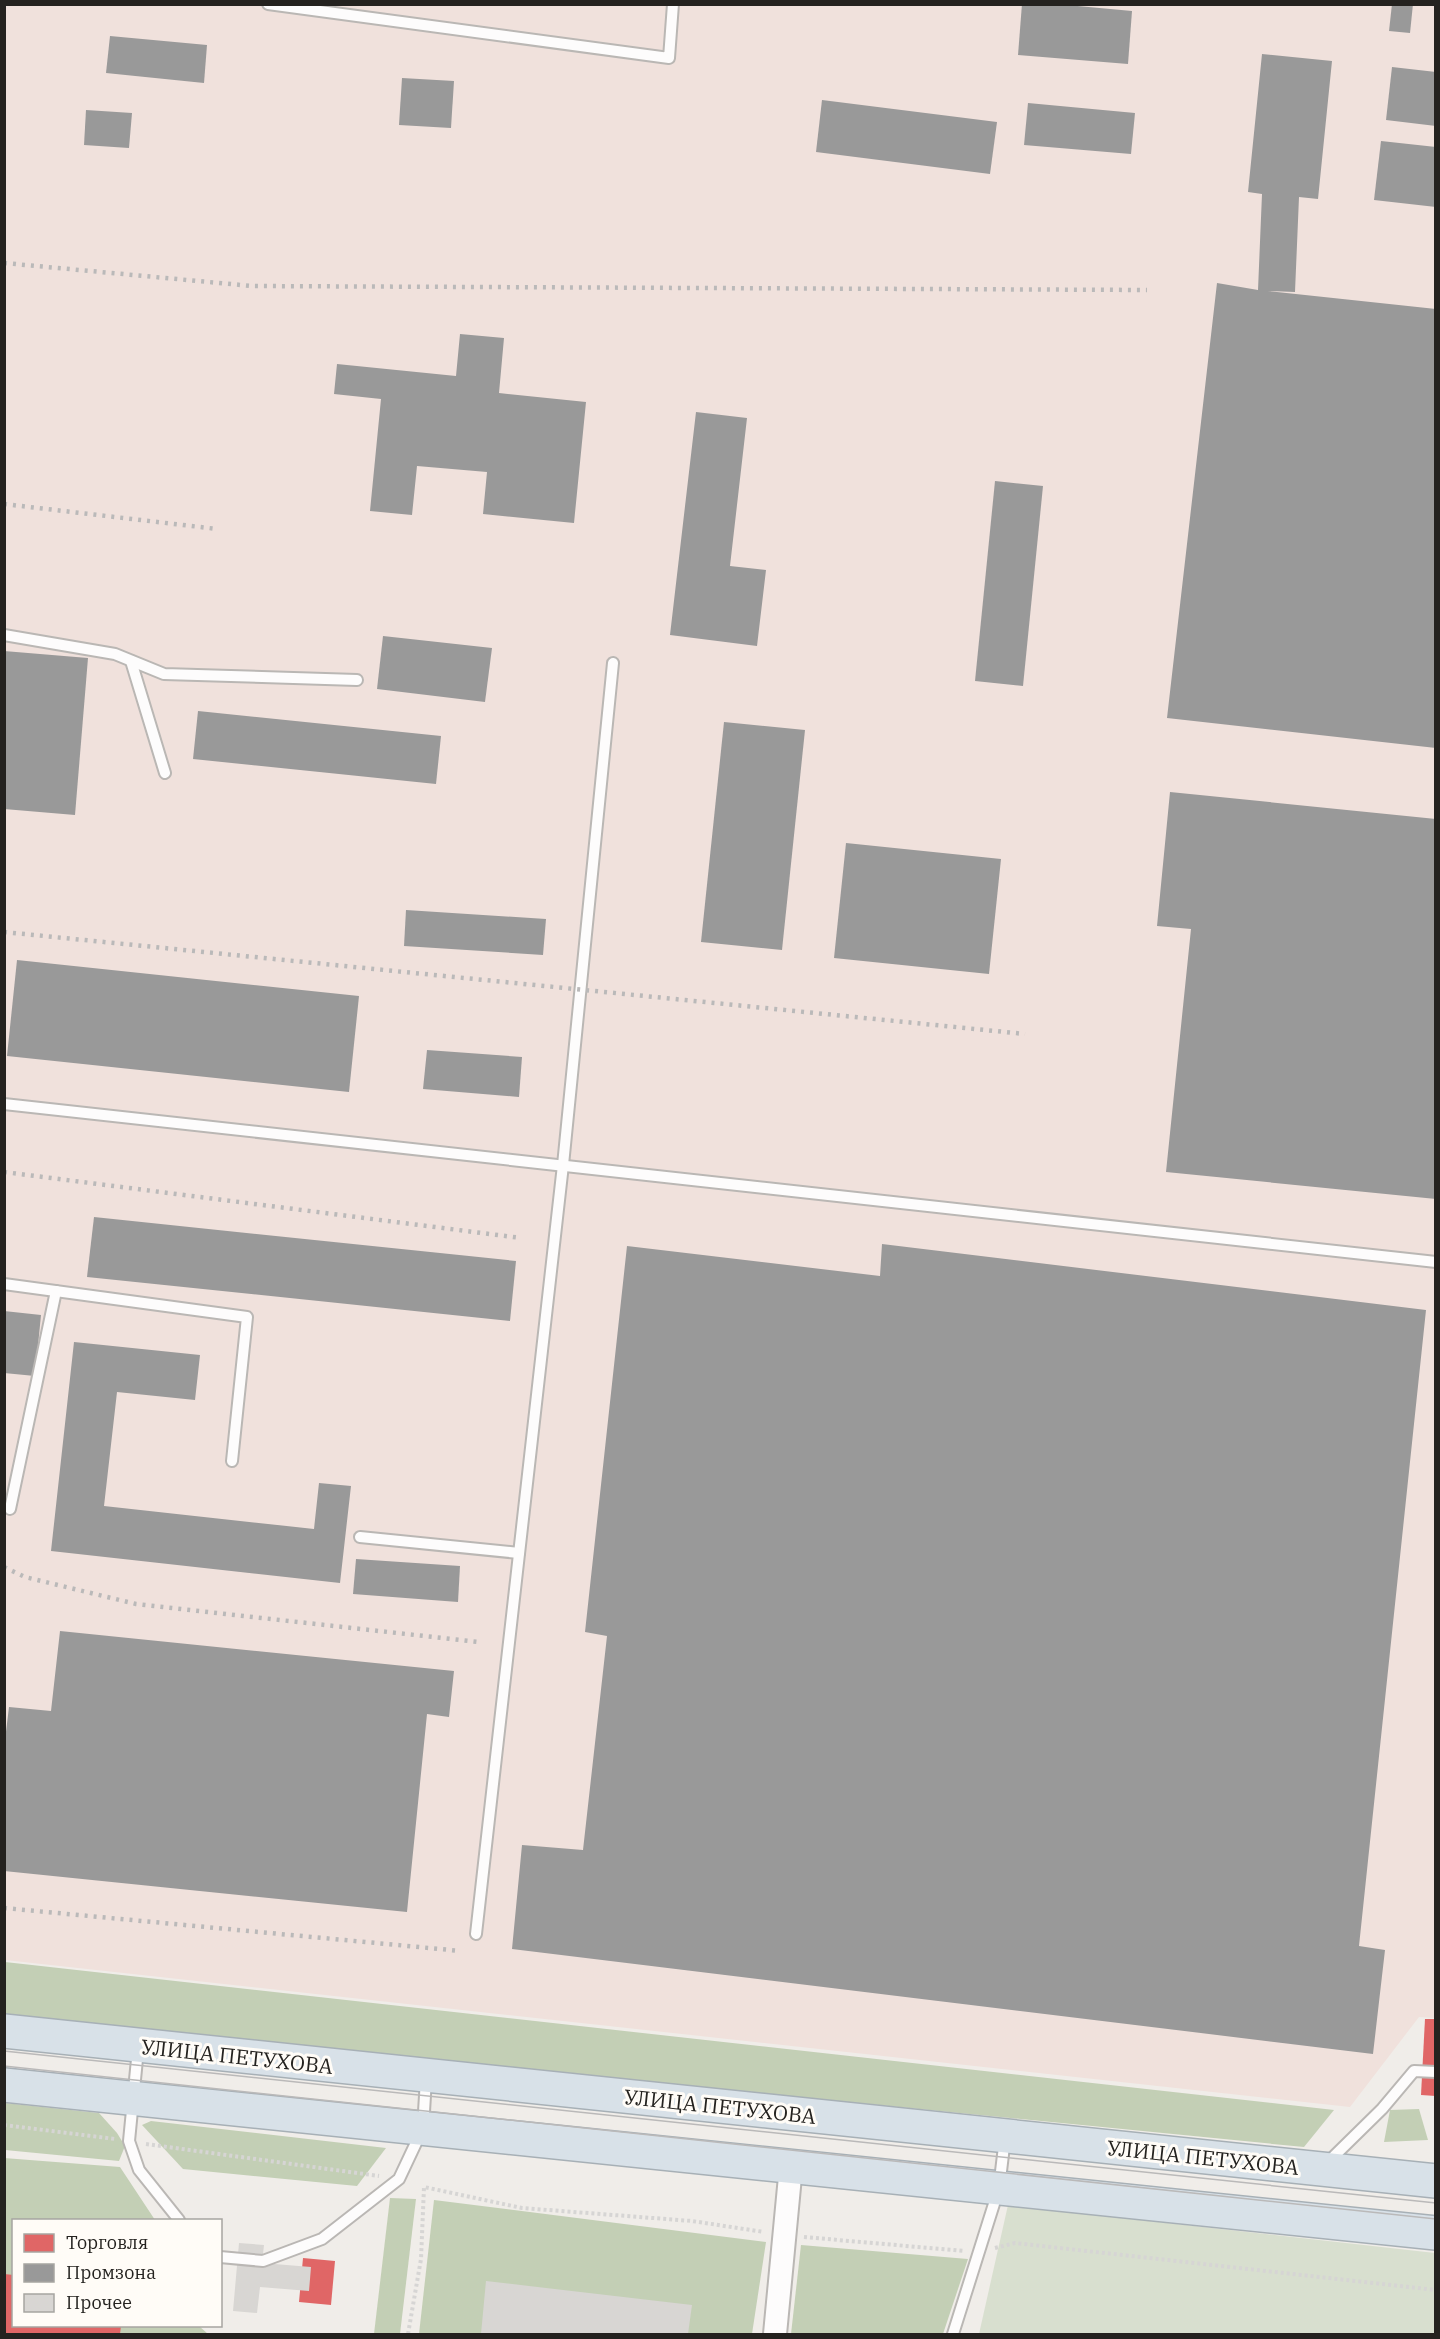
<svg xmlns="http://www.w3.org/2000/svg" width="1440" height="2339" viewBox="0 0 1440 2339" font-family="'IBM Plex Serif',serif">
	<rect width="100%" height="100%" fill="#f0ede9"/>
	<polygon fill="#f0e1dc" points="5,5 1435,5 1435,2018 1419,2017 1350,2107 5,1960"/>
	<polygon fill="#d8dfcf" points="1008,2205 1435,2253 1435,2334 979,2334"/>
	<g fill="#c3cfb5">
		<polygon points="5,1962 1334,2110 1304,2147 5,2019"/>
		<polygon points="5,2103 99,2113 117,2133 125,2146 119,2161 5,2150"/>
		<polygon points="1419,2109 1428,2140 1384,2142 1390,2110"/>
		<polygon points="151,2121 386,2148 357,2186 183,2169 142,2125"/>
		<polygon points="4,2158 120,2167 155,2220 14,2220 14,2326 199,2326 208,2334 5,2334"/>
		<polygon points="390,2198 416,2199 400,2334 374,2334"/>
		<polygon points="434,2200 766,2242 752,2334 419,2334"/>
		<polygon points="801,2245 968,2259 943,2334 791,2334"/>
	</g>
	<g fill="#e06666">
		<polygon points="1425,2019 1436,2019 1436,2096 1421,2095"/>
		<polygon points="303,2258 335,2261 331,2305 299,2302"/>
		<polygon points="4,2274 14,2275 14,2326 121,2326 120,2334 4,2334"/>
	</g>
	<g fill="#999">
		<polygon points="1022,4 1056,4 1132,11 1128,64 1018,55"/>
		<polygon points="1392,4 1413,4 1410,33 1389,31"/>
		<polygon points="110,36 207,45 204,83 106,73"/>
		<polygon points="1262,54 1332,61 1318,199 1299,197 1295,292 1267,291 1436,309 1436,748 1167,718 1217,283 1258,290 1262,194 1248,192"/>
		<polygon points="1392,67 1436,72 1436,126 1386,120"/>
		<polygon points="402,78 454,81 451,128 399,125"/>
		<polygon points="822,100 997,122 990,174 816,152"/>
		<polygon points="1028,103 1135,113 1131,154 1024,145"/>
		<polygon points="86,110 132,113 129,148 84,145"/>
		<polygon points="1381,141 1436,147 1436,207 1374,200"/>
		<polygon points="460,334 504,338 499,393 586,402 574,523 483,514 487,472 417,466 412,515 370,511 381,399 334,394 337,364 456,376"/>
		<polygon points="696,412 747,418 730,566 766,570 757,646 670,635"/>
		<polygon points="995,481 1043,486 1023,686 975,681"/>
		<polygon points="383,636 492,648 485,702 377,689"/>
		<polygon points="4,651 88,658 75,815 4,809"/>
		<polygon points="198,711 441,736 436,784 193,759"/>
		<polygon points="724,722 805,730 782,950 701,942"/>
		<polygon points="1170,792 1436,819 1436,1199 1166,1172 1191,929 1157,926"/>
		<polygon points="846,843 1001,859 989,974 834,958"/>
		<polygon points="406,910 546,919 543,955 404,946"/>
		<polygon points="17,960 359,996 349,1092 7,1056"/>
		<polygon points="427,1050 522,1057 519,1097 423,1089"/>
		<polygon points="94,1217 516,1261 510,1321 87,1277"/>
		<polygon points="882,1244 1426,1310 1359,1946 1385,1950 1373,2054 512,1949 522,1845 583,1850 607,1636 585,1632 627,1246 880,1276"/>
		<polygon points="4,1311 41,1315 35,1376 4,1373"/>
		<polygon points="74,1342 200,1355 195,1400 117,1392 104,1506 314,1529 319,1483 351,1486 340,1583 51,1551"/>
		<polygon points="356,1559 460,1566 458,1602 353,1594"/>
		<polygon points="60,1631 454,1671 449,1717 427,1714 407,1912 4,1871 4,1748 9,1707 51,1711"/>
	</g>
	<g fill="#d8d6d3">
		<polygon points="239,2243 264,2245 262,2263 311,2267 309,2291 260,2287 257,2313 233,2311"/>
		<polygon points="486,2281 692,2305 688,2334 481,2334"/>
	</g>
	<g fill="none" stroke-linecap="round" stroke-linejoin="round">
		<defs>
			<g id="lane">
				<polyline points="268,4 669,58 673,4"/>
				<polyline points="4,635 115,654 164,674 357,680"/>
				<polyline points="131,661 165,773"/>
				<polyline points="4,1104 1436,1262"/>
				<polyline points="4,1284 247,1317 232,1461"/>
				<polyline points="10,1509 56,1291"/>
				<polyline points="360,1537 519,1553"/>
				<polyline points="476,1934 563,1165 613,663"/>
				<polyline points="138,2049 129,2141 139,2170 179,2220"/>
				<polyline points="1326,2164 1382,2109 1414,2071 1436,2072"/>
				<polyline points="220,2257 263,2261 322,2239 399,2179 423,2128 426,2079"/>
				<polyline points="953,2334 999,2188 1005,2138"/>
			</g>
			<polyline id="street" points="775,2334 791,2166"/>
			<g id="highway">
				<polyline points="4,2031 1436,2181"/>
				<polyline points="4,2085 1436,2233"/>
			</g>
		</defs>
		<use href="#lane" stroke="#bab7b4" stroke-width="14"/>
		<use href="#street" stroke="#bab7b4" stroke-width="26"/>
		<use href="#highway" stroke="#a7b0b6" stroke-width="36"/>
		<g stroke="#d6d5d4" stroke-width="4" stroke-dasharray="3 3" stroke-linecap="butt">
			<polyline points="4,2125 115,2139"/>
			<polyline points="146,2144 379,2176"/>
			<polyline points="804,2237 964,2251"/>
			<polyline points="995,2248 1015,2243 1436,2290"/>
			<polyline points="408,2334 421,2259 424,2187 522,2208 692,2221 764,2232"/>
		</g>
		<use href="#lane" stroke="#fdfcfc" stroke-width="10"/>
		<use href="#street" stroke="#fdfcfc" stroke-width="22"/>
		<use href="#highway" stroke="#d8e1e8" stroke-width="33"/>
		<g stroke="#bab9b9" stroke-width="1.5">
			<polyline points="4,2051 1436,2203"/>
			<polyline points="4,2066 1436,2219"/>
		</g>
		<g stroke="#bab9b9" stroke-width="4.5" stroke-dasharray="3 6" stroke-linecap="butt">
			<polyline points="4,263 252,286 1147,290"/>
			<polyline points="4,504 217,529"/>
			<polyline points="4,932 1025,1034"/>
			<polyline points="4,1172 521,1238"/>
			<polyline points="4,1567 25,1577 136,1604 478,1642"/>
			<polyline points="4,1908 461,1951"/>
		</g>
	</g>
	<g text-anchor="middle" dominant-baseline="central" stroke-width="6" stroke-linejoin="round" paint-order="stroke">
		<g font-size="21" fill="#24221f" stroke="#fffcf7">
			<text transform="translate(237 2056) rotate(6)">УЛИЦА ПЕТУХОВА</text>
			<text transform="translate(720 2106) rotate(6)">УЛИЦА ПЕТУХОВА</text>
			<text transform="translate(1203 2157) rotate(6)">УЛИЦА ПЕТУХОВА</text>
		</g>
	</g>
	<rect width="1440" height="2339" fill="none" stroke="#24221f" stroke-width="12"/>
	<rect x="12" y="2219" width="210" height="108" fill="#fffcf7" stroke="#a7a5a1" stroke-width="1.5"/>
	<rect x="24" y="2234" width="30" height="18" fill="#e06666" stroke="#a7a5a1" stroke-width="1.5"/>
	<text x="66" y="2249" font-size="18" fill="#24221f">Торговля</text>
	<rect x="24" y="2264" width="30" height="18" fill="#999999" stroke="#a7a5a1" stroke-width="1.5"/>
	<text x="66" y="2279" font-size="18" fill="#24221f">Промзона</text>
	<rect x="24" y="2294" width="30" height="18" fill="#d8d6d3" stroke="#a7a5a1" stroke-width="1.5"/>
	<text x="66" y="2309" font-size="18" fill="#24221f">Прочее</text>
</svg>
